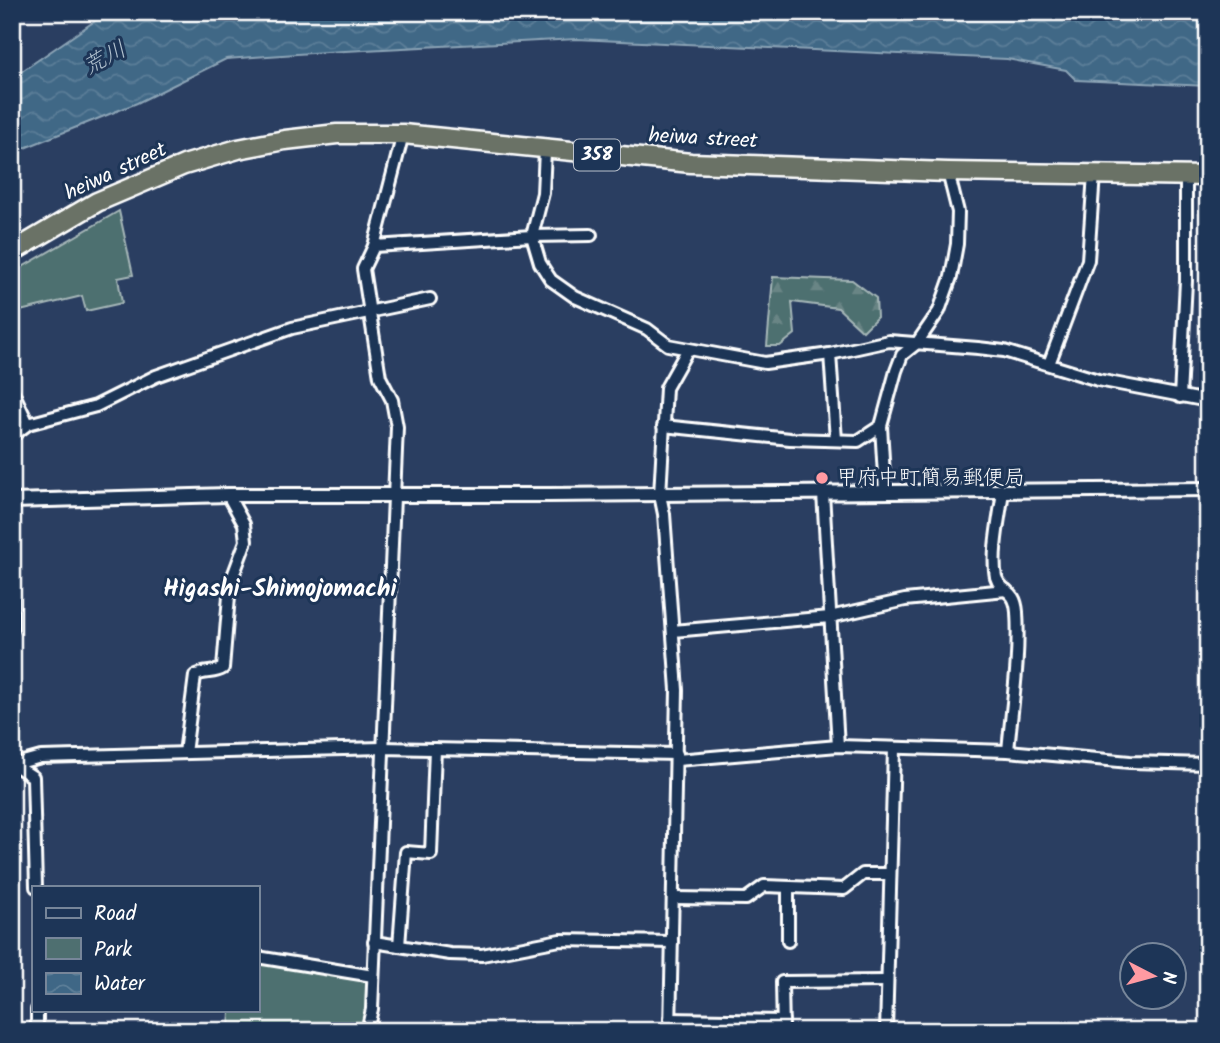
<svg xmlns="http://www.w3.org/2000/svg" width="1220" height="1043" viewBox="0 0 1220 1043" font-family="Kalam,'Klee One',sans-serif">
	<defs>
		<pattern id="forest-firs" width="22" height="20" patternUnits="userSpaceOnUse" patternTransform="scale(1.75)"><rect width="22" height="20" fill="#4e6f70"/><path d="M5 1l3.5 6h-7zM16 11l3.5 6h-7z" fill="#698585"/></pattern>
		<pattern id="water-waves" width="16" height="10" patternUnits="userSpaceOnUse" patternTransform="scale(1.75)"><rect width="16" height="10" fill="#3f6786"/><path d="M0 5q4-4 8 0t8 0" fill="none" stroke="#5c7e98"/></pattern>
	</defs>
	<rect width="100%" height="100%" fill="#2a3e61"/>
	<filter id="ink" filterUnits="userSpaceOnUse"><feTurbulence type="fractalNoise" baseFrequency=".0143" numOctaves="2"/><feDisplacementMap in="SourceGraphic" scale="14" xChannelSelector="R" yChannelSelector="G"/><feConvolveMatrix kernelMatrix="1 2 1 2 8 2 1 2 1" color-interpolation-filters="sRGB"/></filter>
	<g filter="url(#ink)">
		<g fill="#4e6f70" stroke="#a6b7b8" stroke-width="2">
			<polygon points="119,211 133,275 118,278 122,303 86,311 82,296 12,313 12,273"/>
			<polygon points="257,957 373,976 367,1031 229,1031 230,1010 257,1010"/>
		</g>
		<polygon fill="url(#forest-firs)" stroke="#a6b7b8" stroke-width="2" points="773,277 852,280 876,298 877,317 863,331 838,308 792,302 795,334 780,346 767,346"/>
		<polygon fill="url(#water-waves)" stroke="#8ca4b6" stroke-width="2" points="108,12 1208,12 1208,86 1076,80 1066,70 1007,59 577,39 326,52 226,59 137,103 12,153 12,78"/>
		<g fill="none" stroke-linecap="round" stroke-linejoin="round">
			<defs>
				<g id="minor">
					<polyline points="545,150 543,193 532,236 540,263 547,274 551,280 575,297 647,329 668,345 765,363 830,354 889,341 978,348 1004,351 1098,380 1208,401"/>
					<polyline points="374,246 532,236 591,235"/>
					<polyline points="830,354 836,440"/>
					<polyline points="1049,364 1088,260 1094,174"/>
					<polyline points="12,390 28,424"/>
					<polyline points="1180,397 1186,281 1186,176"/>
					<polyline points="663,426 790,439 858,441 881,426"/>
					<polyline points="12,436 28,424 96,406 156,376 292,328 430,299"/>
					<path d="M1003,491c-3,24 -12,63 -7,86 5,17 19,10 21,35 3,47 -5,93 -9,139"/>
					<polyline points="885,492 881,426 896,371 902,355 917,343 939,311 951,277 957,244 958,212 948,172"/>
					<polyline points="823,493 838,746"/>
					<polyline points="12,512 12,630"/>
					<polyline points="673,631 830,617 905,600 1006,590"/>
					<path d="M185,753l10,-77c9,-6 19,-2 28,-8l7,-84 16,-43 -2,-17 -16,-29"/>
					<polyline points="677,760 838,746 1008,751 1130,762 1208,764"/>
					<polyline points="12,763 33,777 36,887"/>
					<polyline points="12,765 41,757 382,748 677,754"/>
					<polyline points="674,898 746,899 764,886 844,889 863,874 890,874"/>
					<polyline points="788,941 788,887"/>
					<polyline points="374,942 450,954 482,955 560,940 672,942"/>
					<polyline points="399,946 406,852 431,854 435,749"/>
					<polyline points="257,957 373,976"/>
					<polyline points="670,1019 783,1021"/>
					<polyline points="37,1031 37,1010"/>
					<polyline points="367,1031 372,1009 397,427 392,400 380,377 363,269 374,246 403,134"/>
					<polyline points="670,1031 677,690 664,514 660,495 666,388 688,349"/>
					<polyline points="783,1031 782,982 886,981"/>
					<polyline points="886,1031 894,749"/>
				</g>
				<polyline id="tertiary" points="12,501 228,495 549,495 1208,489"/>
				<polyline id="trunk" points="12,252 97,202 184,165 238,149 285,140 337,134 403,134 691,163 948,172 1208,176"/>
			</defs>
			<use href="#minor" stroke="#fff" stroke-width="16"/>
			<use href="#tertiary" stroke="#fff" stroke-width="18"/>
			<use href="#trunk" stroke="#fff" stroke-width="23"/>
			<use href="#minor" stroke="#1d3557" stroke-width="10"/>
			<use href="#tertiary" stroke="#1d3557" stroke-width="12"/>
			<use href="#trunk" stroke="#6a7266" stroke-width="18"/>
		</g>
	</g>
	<circle fill="#ff9aa2" stroke="#1d3557" stroke-width="2.5" cx="822" cy="478" r="7"/>
	<g text-anchor="middle" dominant-baseline="central" stroke-width="6" stroke-linejoin="round" paint-order="stroke">
		<rect fill="#1d3557" stroke="#bbc2cd" stroke-width="2" x="574" y="139.5" width="46" height="31" rx="5"/>
		<g font-size="19" font-weight="bold" fill="#fff">
			<text x="597" y="155">358</text>
		</g>
		<g font-size="21" fill="#fff" stroke="#1d3557">
			<text transform="translate(703 139) rotate(3)">heiwa street</text>
			<text transform="translate(116 172) rotate(-25)">heiwa street</text>
		</g>
		<g font-size="21" fill="#fff" stroke="#1d3557" text-anchor="start">
			<text x="836" y="478">甲府中町簡易郵便局</text>
		</g>
		<g font-size="23" font-style="italic" fill="#b2c2cf" stroke="#1d3557">
			<text transform="translate(105 59) rotate(-28)">荒川</text>
		</g>
		<g font-size="24" font-weight="bold" fill="#fff" stroke="#1d3557">
			<text x="280" y="589">Higashi-Shimojomachi</text>
		</g>
	</g>
	<rect width="1220" height="1043" fill="none" stroke="#1d3557" stroke-width="42"/>
	<rect x="21" y="21" width="1178" height="1001" fill="none" stroke="#fff" stroke-width="2.5" filter="url(#ink)"/>
	<rect x="32" y="886" width="228" height="126" fill="#1d3557" stroke="#77869a" stroke-width="2"/>
	<rect x="46" y="908" width="35" height="10" fill="#1d3557" stroke="#77869a" stroke-width="2"/>
	<text x="94" y="920" font-size="21" fill="#ffffff">Road</text>
	<rect x="46" y="938" width="35" height="21" fill="#4e6f70" stroke="#77869a" stroke-width="2"/>
	<text x="94" y="956" font-size="21" fill="#ffffff">Park</text>
	<rect x="46" y="973" width="35" height="21" fill="url(#water-waves)" stroke="#77869a" stroke-width="2"/>
	<text x="94" y="990" font-size="21" fill="#ffffff">Water</text>
	<g transform="translate(1153 976) rotate(96)"><circle r="33" fill="#1d3557" stroke="#77869a" stroke-width="2"/>
	<path d="M0-5L12 26L0 18L-12 26Z" fill="#ff9aa2"/>
	<text y="-10" font-size="19" font-weight="bold" text-anchor="middle" fill="#ffffff">N</text>
	</g>
</svg>
